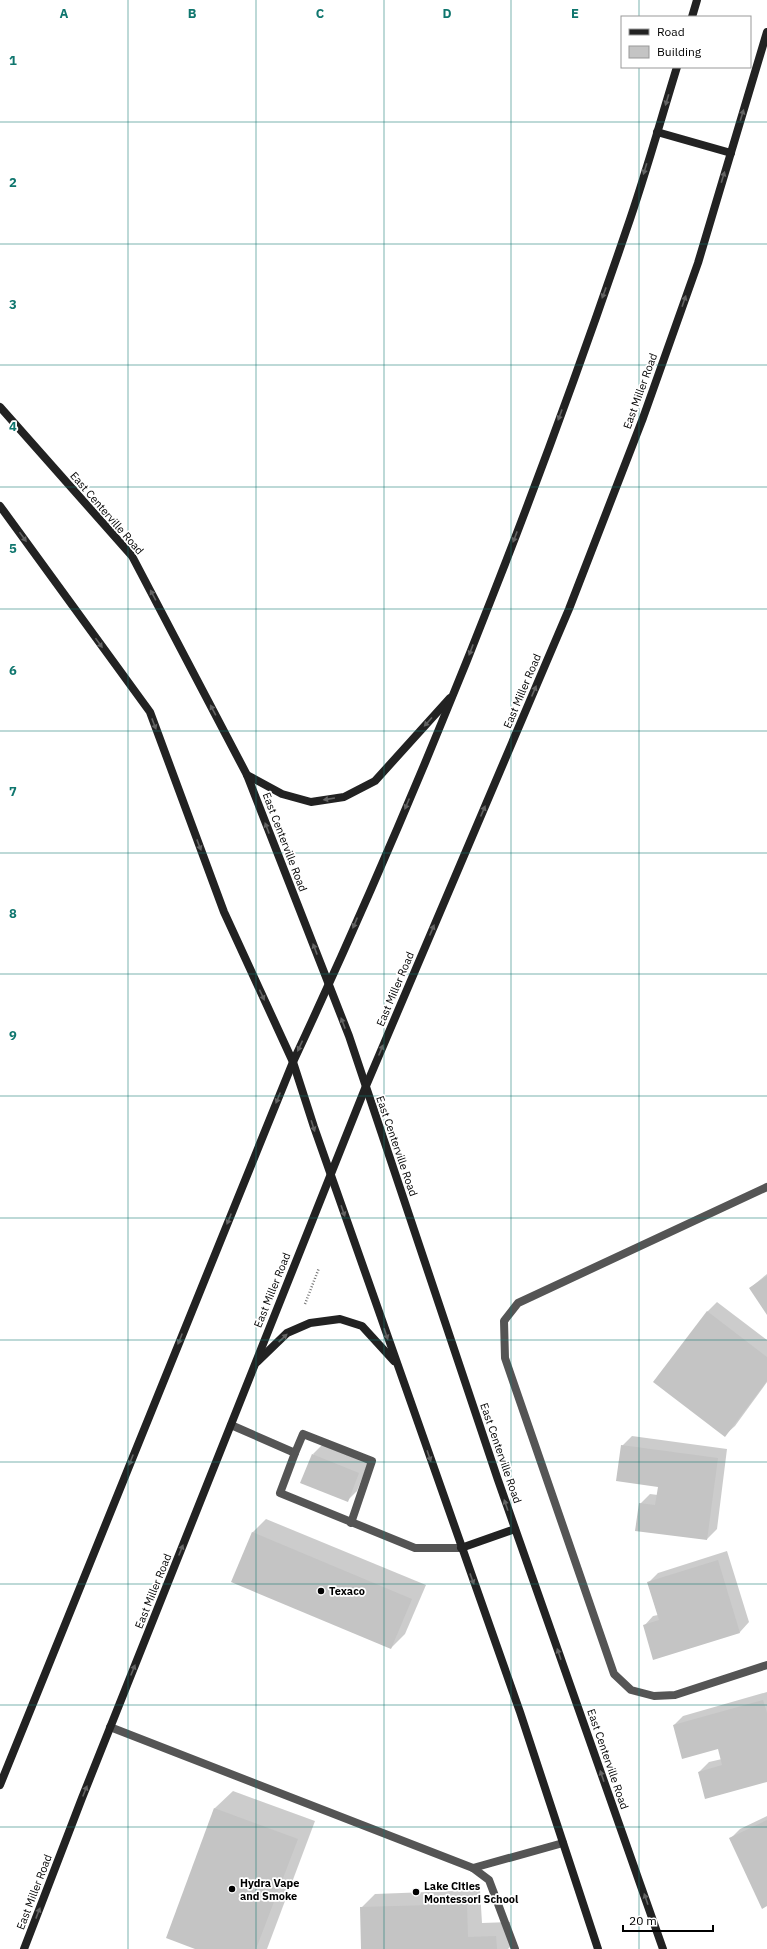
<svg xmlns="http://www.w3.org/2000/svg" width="767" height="1949" viewBox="0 0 767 1949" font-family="'IBM Plex Sans',sans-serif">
	<rect width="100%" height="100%" fill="#fff"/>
	<g fill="#0003">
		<polygon points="767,1274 767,1314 750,1288"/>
		<polygon points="717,1302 767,1340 767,1382 735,1426 725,1435 707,1312"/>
		<polygon points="632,1436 727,1449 717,1529 707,1539 640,1504 650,1494 658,1495 659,1486 622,1446"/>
		<polygon points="322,1445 368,1463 357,1491 347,1501 313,1454"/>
		<polygon points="266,1519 426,1585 405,1634 391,1648 252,1533"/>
		<polygon points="727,1551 749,1622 740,1632 644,1626 653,1616 658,1615 648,1583 658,1573"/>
		<polygon points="767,1692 767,1781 699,1772 709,1762 722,1759 719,1747 674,1725 683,1716"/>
		<polygon points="233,1791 315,1821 267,1949 198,1949 168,1938 215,1808"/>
		<polygon points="767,1816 767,1905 730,1839 740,1829"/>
		<polygon points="480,1890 482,1923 510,1922 511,1946 508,1949 362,1949 361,1908 375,1894"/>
	</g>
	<g fill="#c4c4c4">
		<polygon points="767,1276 767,1315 749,1288"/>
		<polygon points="707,1311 767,1357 767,1381 725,1437 653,1382"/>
		<polygon points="621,1445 718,1458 707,1540 635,1531 639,1503 655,1505 658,1487 616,1481"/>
		<polygon points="312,1454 359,1473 348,1502 300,1483"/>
		<polygon points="252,1532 412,1599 391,1649 231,1582"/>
		<polygon points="718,1560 740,1633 653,1660 643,1625 659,1620 647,1582"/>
		<polygon points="763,1700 767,1713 767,1782 705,1799 698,1772 722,1765 718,1749 682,1759 673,1725"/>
		<polygon points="214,1808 298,1839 256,1949 195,1949 166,1938"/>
		<polygon points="767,1820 767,1906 762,1909 729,1838"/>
		<polygon points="467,1904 468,1937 496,1936 497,1949 361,1949 360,1907"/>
	</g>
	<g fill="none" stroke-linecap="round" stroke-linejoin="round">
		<polyline stroke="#777" stroke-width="2.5" stroke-dasharray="1 2" stroke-linecap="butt" points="305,1304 319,1268"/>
		<g stroke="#555" stroke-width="8">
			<polyline points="767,1187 518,1303 504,1321 505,1358 614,1674 631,1690 654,1696 675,1695 767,1665"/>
			<polyline points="231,1425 295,1453 280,1493 415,1548 461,1548"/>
			<polyline points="295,1453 303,1434 372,1461 351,1523"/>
			<polyline points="110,1727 473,1868 489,1880 515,1949"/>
			<polyline points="473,1868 563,1843"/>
		</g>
		<g stroke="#222" stroke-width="8">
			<polyline points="692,17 697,0"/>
			<polyline points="657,132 731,153"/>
			<polyline points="0,407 132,556 247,775 349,1036 498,1480 663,1949"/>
			<polyline points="0,506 150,712 224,912 293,1062 314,1127 520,1712 598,1949"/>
			<polyline points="247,775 282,794 311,802 344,797 375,781 450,698"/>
			<polyline points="257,1362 287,1333 310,1323 340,1319 362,1326 394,1361"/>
			<polyline points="461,1548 515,1529"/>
			<path d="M0,1785l293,-723c126,-270 237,-549 333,-831 19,-54 34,-109 51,-164"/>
			<polyline points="24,1949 82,1798 366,1086 569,609 643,418 698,263 767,32"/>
		</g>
	</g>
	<defs><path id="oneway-solid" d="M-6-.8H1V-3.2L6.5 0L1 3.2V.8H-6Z"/></defs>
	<g fill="#646464">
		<use href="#oneway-solid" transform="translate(667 100) rotate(107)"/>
		<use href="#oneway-solid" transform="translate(742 115) rotate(-73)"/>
		<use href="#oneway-solid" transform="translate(645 169) rotate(107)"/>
		<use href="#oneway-solid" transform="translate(723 177) rotate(-73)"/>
		<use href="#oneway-solid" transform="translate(604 293) rotate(110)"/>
		<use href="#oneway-solid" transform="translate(684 301) rotate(-71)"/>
		<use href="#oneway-solid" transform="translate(560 415) rotate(110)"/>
		<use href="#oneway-solid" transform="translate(23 537) rotate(54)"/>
		<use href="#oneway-solid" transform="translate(515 537) rotate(111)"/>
		<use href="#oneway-solid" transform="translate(153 595) rotate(-118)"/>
		<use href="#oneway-solid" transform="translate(99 643) rotate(54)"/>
		<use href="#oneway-solid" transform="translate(471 650) rotate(111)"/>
		<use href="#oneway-solid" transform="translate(534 691) rotate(-67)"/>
		<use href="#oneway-solid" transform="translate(213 710) rotate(-118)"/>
		<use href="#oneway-solid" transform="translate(428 722) rotate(132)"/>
		<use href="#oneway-solid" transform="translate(154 724) rotate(69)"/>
		<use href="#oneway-solid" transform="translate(329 799) rotate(171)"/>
		<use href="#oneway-solid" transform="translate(407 804) rotate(113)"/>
		<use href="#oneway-solid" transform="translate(483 811) rotate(-67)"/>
		<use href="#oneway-solid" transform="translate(267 828) rotate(-111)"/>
		<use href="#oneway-solid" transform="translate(199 845) rotate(69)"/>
		<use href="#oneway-solid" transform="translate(355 923) rotate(113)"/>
		<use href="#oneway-solid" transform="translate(432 930) rotate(-67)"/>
		<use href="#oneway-solid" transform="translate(315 949) rotate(-111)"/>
		<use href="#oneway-solid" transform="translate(262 995) rotate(65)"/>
		<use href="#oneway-solid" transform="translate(343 1023) rotate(-111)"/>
		<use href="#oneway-solid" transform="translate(300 1046) rotate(115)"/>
		<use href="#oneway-solid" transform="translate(381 1050) rotate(-67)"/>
		<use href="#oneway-solid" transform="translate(278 1098) rotate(112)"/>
		<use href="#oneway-solid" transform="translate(313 1126) rotate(72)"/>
		<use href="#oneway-solid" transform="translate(343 1211) rotate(71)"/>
		<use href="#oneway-solid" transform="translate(229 1219) rotate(112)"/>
		<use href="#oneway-solid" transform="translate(386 1334) rotate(71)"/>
		<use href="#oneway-solid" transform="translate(283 1338) rotate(-43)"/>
		<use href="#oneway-solid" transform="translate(180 1339) rotate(112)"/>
		<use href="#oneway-solid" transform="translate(429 1456) rotate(71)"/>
		<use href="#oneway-solid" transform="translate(131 1460) rotate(112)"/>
		<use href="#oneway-solid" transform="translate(506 1505) rotate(-109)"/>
		<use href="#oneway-solid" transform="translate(181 1550) rotate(-68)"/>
		<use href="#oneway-solid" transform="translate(472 1579) rotate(70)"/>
		<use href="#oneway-solid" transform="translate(559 1654) rotate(-109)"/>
		<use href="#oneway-solid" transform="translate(133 1670) rotate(-68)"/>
		<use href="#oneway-solid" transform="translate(602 1776) rotate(-109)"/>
		<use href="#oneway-solid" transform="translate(85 1791) rotate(-68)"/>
		<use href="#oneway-solid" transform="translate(646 1899) rotate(-109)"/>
		<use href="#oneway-solid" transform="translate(38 1913) rotate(-69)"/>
	</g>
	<path fill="none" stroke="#0f766e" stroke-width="1" stroke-opacity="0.55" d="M128,0v1949M256,0v1949M384,0v1949M511,0v1949M639,0v17M639,67v1882M0,122h767M0,244h767M0,365h767M0,487h767M0,609h767M0,731h767M0,853h767M0,974h767M0,1096h767M0,1218h767M0,1340h767M0,1462h767M0,1584h767M0,1705h767M0,1827h767"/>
	<g fill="#000" stroke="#fff" stroke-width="1.5">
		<circle cx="321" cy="1591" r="4"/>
		<circle cx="232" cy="1889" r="4"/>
		<circle cx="416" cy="1892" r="4"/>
	</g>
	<g text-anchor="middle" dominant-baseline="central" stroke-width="3.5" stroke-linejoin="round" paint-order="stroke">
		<g font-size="11" fill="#000" stroke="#fff">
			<text transform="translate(640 391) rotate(-70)">East Miller Road</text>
			<text transform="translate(107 513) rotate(49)">East Centerville Road</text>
			<text transform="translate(522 691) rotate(-67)">East Miller Road</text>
			<text transform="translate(285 842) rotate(69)">East Centerville Road</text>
			<text transform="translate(395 989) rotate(-67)">East Miller Road</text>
			<text transform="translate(397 1146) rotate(71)">East Centerville Road</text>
			<text transform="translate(272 1290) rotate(-68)">East Miller Road</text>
			<text transform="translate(501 1453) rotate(71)">East Centerville Road</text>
			<text transform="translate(153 1591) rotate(-68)">East Miller Road</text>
			<text transform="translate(608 1759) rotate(71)">East Centerville Road</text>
			<text transform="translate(34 1892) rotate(-69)">East Miller Road</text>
		</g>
		<g font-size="11" font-weight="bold" fill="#000" stroke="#fff" text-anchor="start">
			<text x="329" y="1591">Texaco</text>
			<text x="240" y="1883">Hydra Vape<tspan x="240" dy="13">and Smoke</tspan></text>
			<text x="424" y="1886">Lake Cities<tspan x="424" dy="13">Montessori School</tspan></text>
		</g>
	</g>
	<g font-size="13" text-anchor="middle" font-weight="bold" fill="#0f766e" stroke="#fff" stroke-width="3.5" stroke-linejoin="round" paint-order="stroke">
		<text x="64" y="18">A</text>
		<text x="192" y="18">B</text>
		<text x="320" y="18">C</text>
		<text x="447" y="18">D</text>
		<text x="575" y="18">E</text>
		<text x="13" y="65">1</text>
		<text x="13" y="187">2</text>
		<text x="13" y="309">3</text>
		<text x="13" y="431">4</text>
		<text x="13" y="553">5</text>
		<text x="13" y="675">6</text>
		<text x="13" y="796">7</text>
		<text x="13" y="918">8</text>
		<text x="13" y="1040">9</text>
	</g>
	<rect x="621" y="16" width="130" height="52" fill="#ffffff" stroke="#999999"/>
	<rect x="629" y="29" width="20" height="6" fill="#222222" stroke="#999999"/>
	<text x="657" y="36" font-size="12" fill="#000000">Road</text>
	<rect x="629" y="46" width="20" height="12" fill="#c4c4c4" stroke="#999999"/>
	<text x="657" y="56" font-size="12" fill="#000000">Building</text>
	<path d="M623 1925v6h90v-6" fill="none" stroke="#000000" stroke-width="2"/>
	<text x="629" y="1925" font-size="12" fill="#000000" stroke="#ffffff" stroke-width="3" paint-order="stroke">20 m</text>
</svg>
